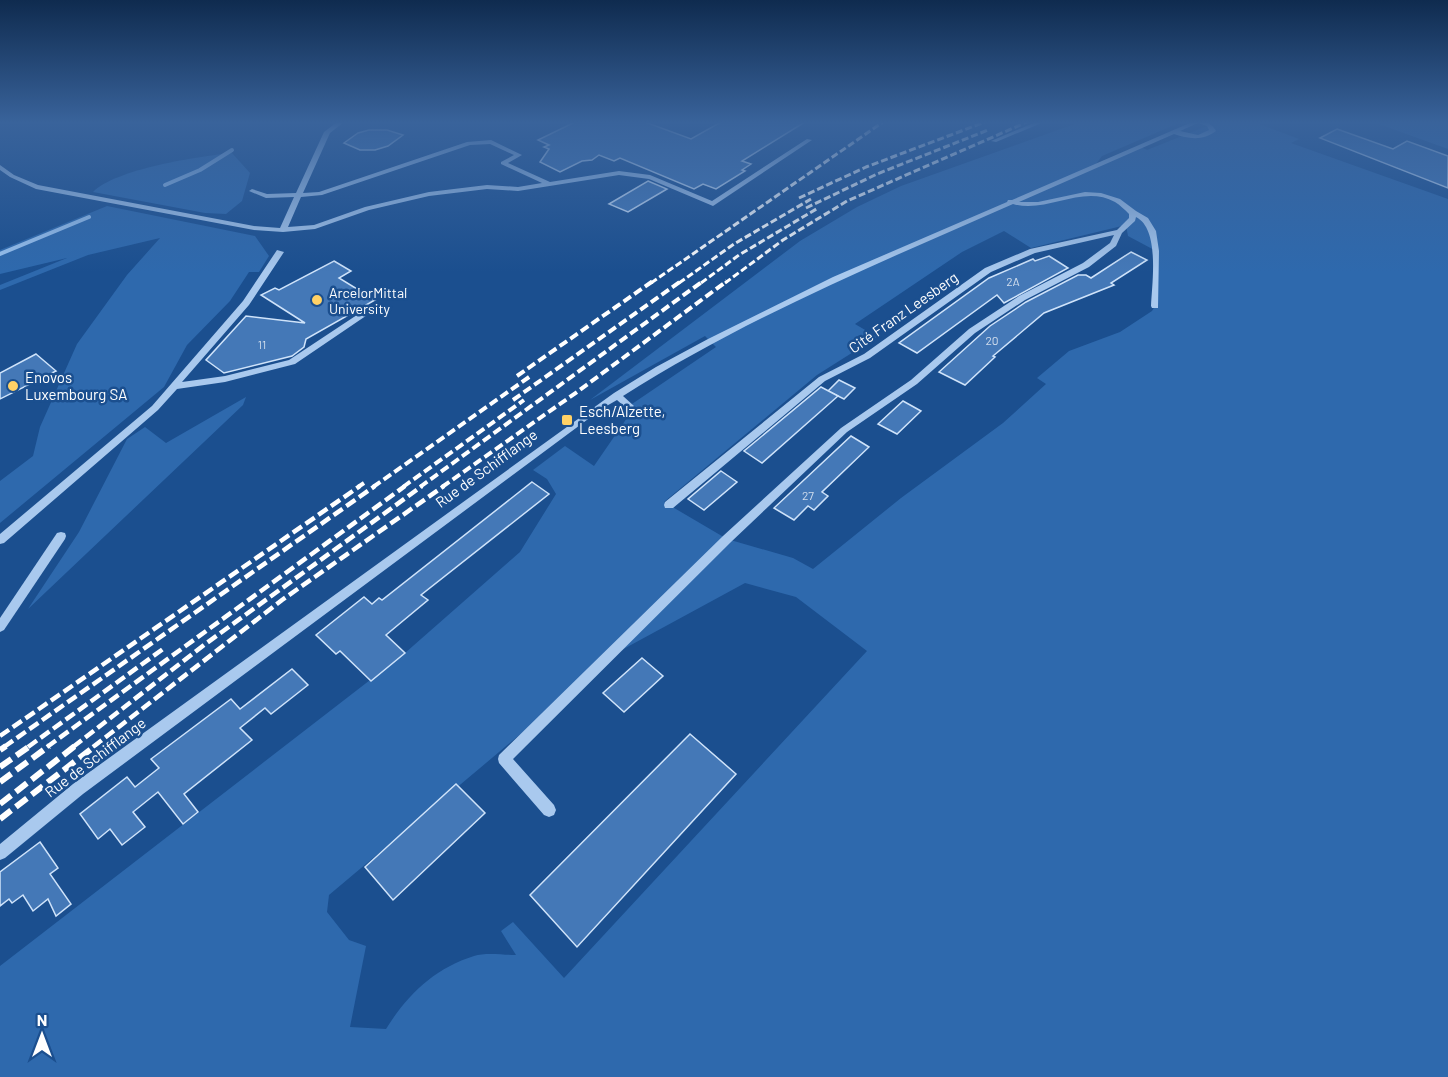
<svg xmlns="http://www.w3.org/2000/svg" width="1448" height="1077" viewBox="0 0 1448 1077" font-family="Barlow,sans-serif">
	<rect width="100%" height="100%" fill="#1b4f8f"/>
	<g fill="#2e69ad" fill-rule="evenodd">
		<path d="M1080,122l99,1 -77,33 -6,8 43,-18 8,4 70,-28h37l45,17 -8,4 157,56v878h-1448v-111l405,-313 115,-101 36,-58 -9,-15 -14,-9 32,-24 29,20 35,-51v-9l87,-59 -11,-11 -115,64 210,-159 57,-34 44,-21zM1126,225l2,11 30,16 -3,54 -3,5 -32,21 -51,19 -32,27 9,6 -43,39 -102,75 -88,71 -20,-11 -66,-19 -63,-37 153,-127 60,-38 -22,-13 107,-72 42,-21 27,17zM745,583l51,14 71,54 -303,327 -51,-56 -12,9 15,24c-12,0 -30,-3 -42,1 -39,12 -67,39 -88,73l-36,-2 16,-81 -17,-6 -22,-28 2,-17 289,-243z"/>
		<polygon points="1373,122 1448,122 1448,149"/>
		<path d="M232,153l18,20 -8,28 -16,13 -21,-1 -112,-21c22,-23 107,-36 139,-39z"/>
		<polygon points="107,206 255,236 269,256 259,272 249,272 230,301 187,345 164,387 0,523 0,481 33,456 40,427 77,344 127,275 160,238 88,255 0,290 0,285 67,258 0,274 0,250"/>
		<polygon points="246,397 243,405 28,609 79,532 127,439 145,427 166,443"/>
	</g>
	<g fill="none" stroke-linecap="round" stroke-linejoin="round">
		<g stroke="#9cc4f0" stroke-width="4">
			<polyline points="165,185 200,170 232,150"/>
			<polyline points="0,254 89,217"/>
		</g>
	</g>
	<g fill="#4478b7" stroke="#cfe3fa" stroke-width="1.5">
		<polygon points="575,122 645,122 691,139 721,122 805,122 742,161 751,164 742,170 745,171 716,189 703,184 694,189 620,158 614,161 599,155 592,160 582,161 560,172 540,162 549,149 544,147 549,145 538,140"/>
		<polygon points="1337,129 1393,149 1407,141 1448,156 1448,188 1320,138"/>
		<polygon points="369,130 387,130 403,135 388,146 375,150 360,150 344,143 358,133"/>
		<polygon points="648,181 667,189 628,212 609,204"/>
		<polygon points="1131,252 1147,260 1111,283 1114,285 1044,313 993,356 995,357 965,385 939,372 990,326 1026,302 1078,275 1086,275 1091,278"/>
		<polygon points="1049,256 1068,268 1004,303 997,295 917,353 899,343 989,278 1033,259 1035,261"/>
		<polygon points="334,261 351,271 339,278 375,300 306,339 304,347 292,356 224,373 206,360 246,316 305,323 261,295 275,288 279,290"/>
		<polygon points="36,354 56,371 0,399 0,373"/>
		<polygon points="839,380 855,388 844,399 828,391"/>
		<polygon points="821,387 838,396 762,463 744,451"/>
		<polygon points="903,401 921,411 897,434 878,424"/>
		<polygon points="851,436 869,447 822,492 828,496 814,510 808,506 794,520 774,508"/>
		<polygon points="721,471 737,482 704,510 688,499"/>
		<polygon points="532,482 549,494 421,595 428,600 386,635 405,653 371,681 340,651 336,654 316,635 364,597 372,604 379,598 382,600"/>
		<polygon points="642,658 663,676 624,712 603,693"/>
		<polygon points="292,669 308,685 271,714 265,708 240,728 252,740 184,794 198,812 183,824 158,792 133,812 145,827 122,845 110,829 98,839 80,814 127,777 135,787 159,768 151,759 231,699 240,709"/>
		<polygon points="690,734 736,774 577,947 530,895"/>
		<polygon points="456,784 485,813 393,900 365,867"/>
		<polygon points="40,842 58,868 50,874 71,904 56,916 48,899 33,911 23,895 12,903 9,899 0,906 0,872"/>
	</g>
	<g fill="none" stroke-linecap="round" stroke-linejoin="round">
		<g fill="#a9c9ee" fill-rule="evenodd">
			<path d="M337,122h7l-14,11 -27,60 16,-1 148,-50 24,-2 31,15 -14,8 42,19 69,-11 31,4 62,26 95,-62 5,1 -99,66 -64,-27 -30,-4 -101,16 -31,-2 -58,7 -60,14 -54,19 -32,3 -29,-2 -218,-41 -26,-12 -10,-7v-5l14,10 24,10 216,41 26,2 14,-31 -28,1 -17,-7 3,-2 15,5 29,-1 28,-61zM490,144l24,11 -13,7v2l41,19 -24,4 -31,-2 -58,7 -64,15 -51,18 -26,2 13,-30 21,-2 148,-50z"/>
			<polygon points="1036,122 1044,122 996,142 991,141"/>
			<path d="M1192,122c12,0 17,-2 24,9 -13,10 -27,8 -42,3l-155,68h19l47,-10 16,1 19,6 16,12 12,7 8,13 3,20 -1,57h-6l-1,-2c1,-23 9,-77 -15,-89l-1,4 -13,12 -6,13 -27,21 -64,33 -50,33 -58,51 -70,48 -116,110 -218,217 41,46 2,5 -2,5 -5,2 -5,-2 -45,-52 -1,-4 1,-4 224,-219 118,-108 70,-48 58,-51 50,-33 64,-33 27,-20 4,-8 -79,18 -44,19 -121,86 -45,23 -152,127h-8l-1,-3 1,-3 154,-125 45,-23 121,-86 45,-19 87,-19 12,-12v-4c-4,-4 -9,-9 -14,-12 -33,-18 -68,12 -102,2 -132,58 -267,114 -390,192l11,10 -2,2h-6l-9,-8 -14,8 -520,386 -78,64 -5,2v-16l73,-60 541,-391 42,-26 52,-28 125,-62 174,-75 1,-2h4zM1198,123l9,3 2,4 -11,5 -18,-4z"/>
			<polygon points="277,250 284,252 249,305 182,382 225,376 289,360 372,305 378,305 379,307 295,364 225,382 177,389 158,410 4,543 0,544 0,534 152,406 243,301"/>
			<polygon points="61,532 65,533 66,536 65,539 4,630 0,632 0,618 57,533"/>
		</g>
		<g stroke="#fff" stroke-width="3" stroke-dasharray="7 3" stroke-linecap="butt">
			<polyline points="799,198 866,167 985,122"/>
			<polyline points="806,208 877,174 988,130"/>
			<polyline points="651,283 883,122"/>
			<polyline points="679,283 734,244 811,199"/>
			<polyline points="701,283 739,255 818,208"/>
			<polyline points="725,283 783,240 847,201 1027,122"/>
		</g>
		<g stroke="#fff" stroke-width="4" stroke-dasharray="9 4" stroke-linecap="butt">
			<polyline points="517,376 653,281"/>
			<polyline points="513,400 681,281"/>
			<polyline points="358,487 364,483"/>
			<polyline points="373,487 532,375"/>
			<polyline points="403,487 524,400"/>
			<polyline points="420,487 703,281"/>
			<polyline points="442,487 577,392 727,281"/>
		</g>
		<g stroke="#fff" stroke-width="4.5" stroke-dasharray="11 4.5" stroke-linecap="butt">
			<polyline points="0,736 360,486"/>
			<polyline points="4,747 375,486"/>
			<polyline points="28,747 163,649"/>
			<polyline points="47,747 405,486"/>
			<polyline points="73,747 204,645 422,486"/>
			<polyline points="93,747 282,600 444,486"/>
		</g>
		<g stroke="#fff" stroke-width="6" stroke-dasharray="14 6" stroke-linecap="butt">
			<polyline points="0,750 6,746"/>
			<polyline points="0,767 30,746"/>
			<polyline points="0,782 49,746"/>
			<polyline points="0,804 75,746"/>
			<polyline points="0,819 95,746"/>
		</g>
	</g>
	<linearGradient id="sky" x2="0" y2="1"><stop stop-color="#0f2b4f"/><stop offset="0.45" stop-color="#39639b"/><stop offset="1" stop-color="#39639b" stop-opacity="0"/></linearGradient>
	<rect width="1448" height="272" fill="url(#sky)"/>
	<g fill="#ffd166" stroke="#1b4f8f" stroke-width="2">
		<circle cx="317" cy="300" r="6"/>
		<circle cx="13" cy="386" r="6"/>
		<rect x="561" y="414" width="12" height="12" rx="3"/>
	</g>
	<g text-anchor="middle" dominant-baseline="central" stroke-width="5" stroke-linejoin="round" paint-order="stroke">
		<g font-size="12" fill="#d0dded">
			<text x="1013" y="281">2A</text>
			<text x="992" y="340">20</text>
			<text x="262" y="344">11</text>
			<text x="808" y="495">27</text>
		</g>
		<g font-size="14" fill="#fff" stroke="#1b4f8f" text-anchor="start">
			<text x="329" y="292">ArcelorMittal<tspan x="329" dy="16">University</tspan></text>
		</g>
		<g font-size="15" fill="#fff" stroke="#1b4f8f">
			<text transform="translate(903 312) rotate(-35)">Cité Franz Leesberg</text>
			<text transform="translate(486 468) rotate(-36)">Rue de Schifflange</text>
			<text transform="translate(95 757) rotate(-37)">Rue de Schifflange</text>
		</g>
		<g font-size="15" fill="#fff" stroke="#1b4f8f" text-anchor="start">
			<text x="25" y="377">Enovos<tspan x="25" dy="17">Luxembourg SA</tspan></text>
			<text x="579" y="411">Esch/Alzette,<tspan x="579" dy="17">Leesberg</tspan></text>
		</g>
	</g>
	<g transform="translate(42 1035)" stroke="#1b4f8f" stroke-width="4.5" paint-order="stroke">
	<path d="M0-4.5L10 22L0 15L-10 22Z" fill="#ffffff"/>
	<text y="-9" font-size="16" font-weight="bold" text-anchor="middle" fill="#ffffff">N</text>
	</g>
</svg>
